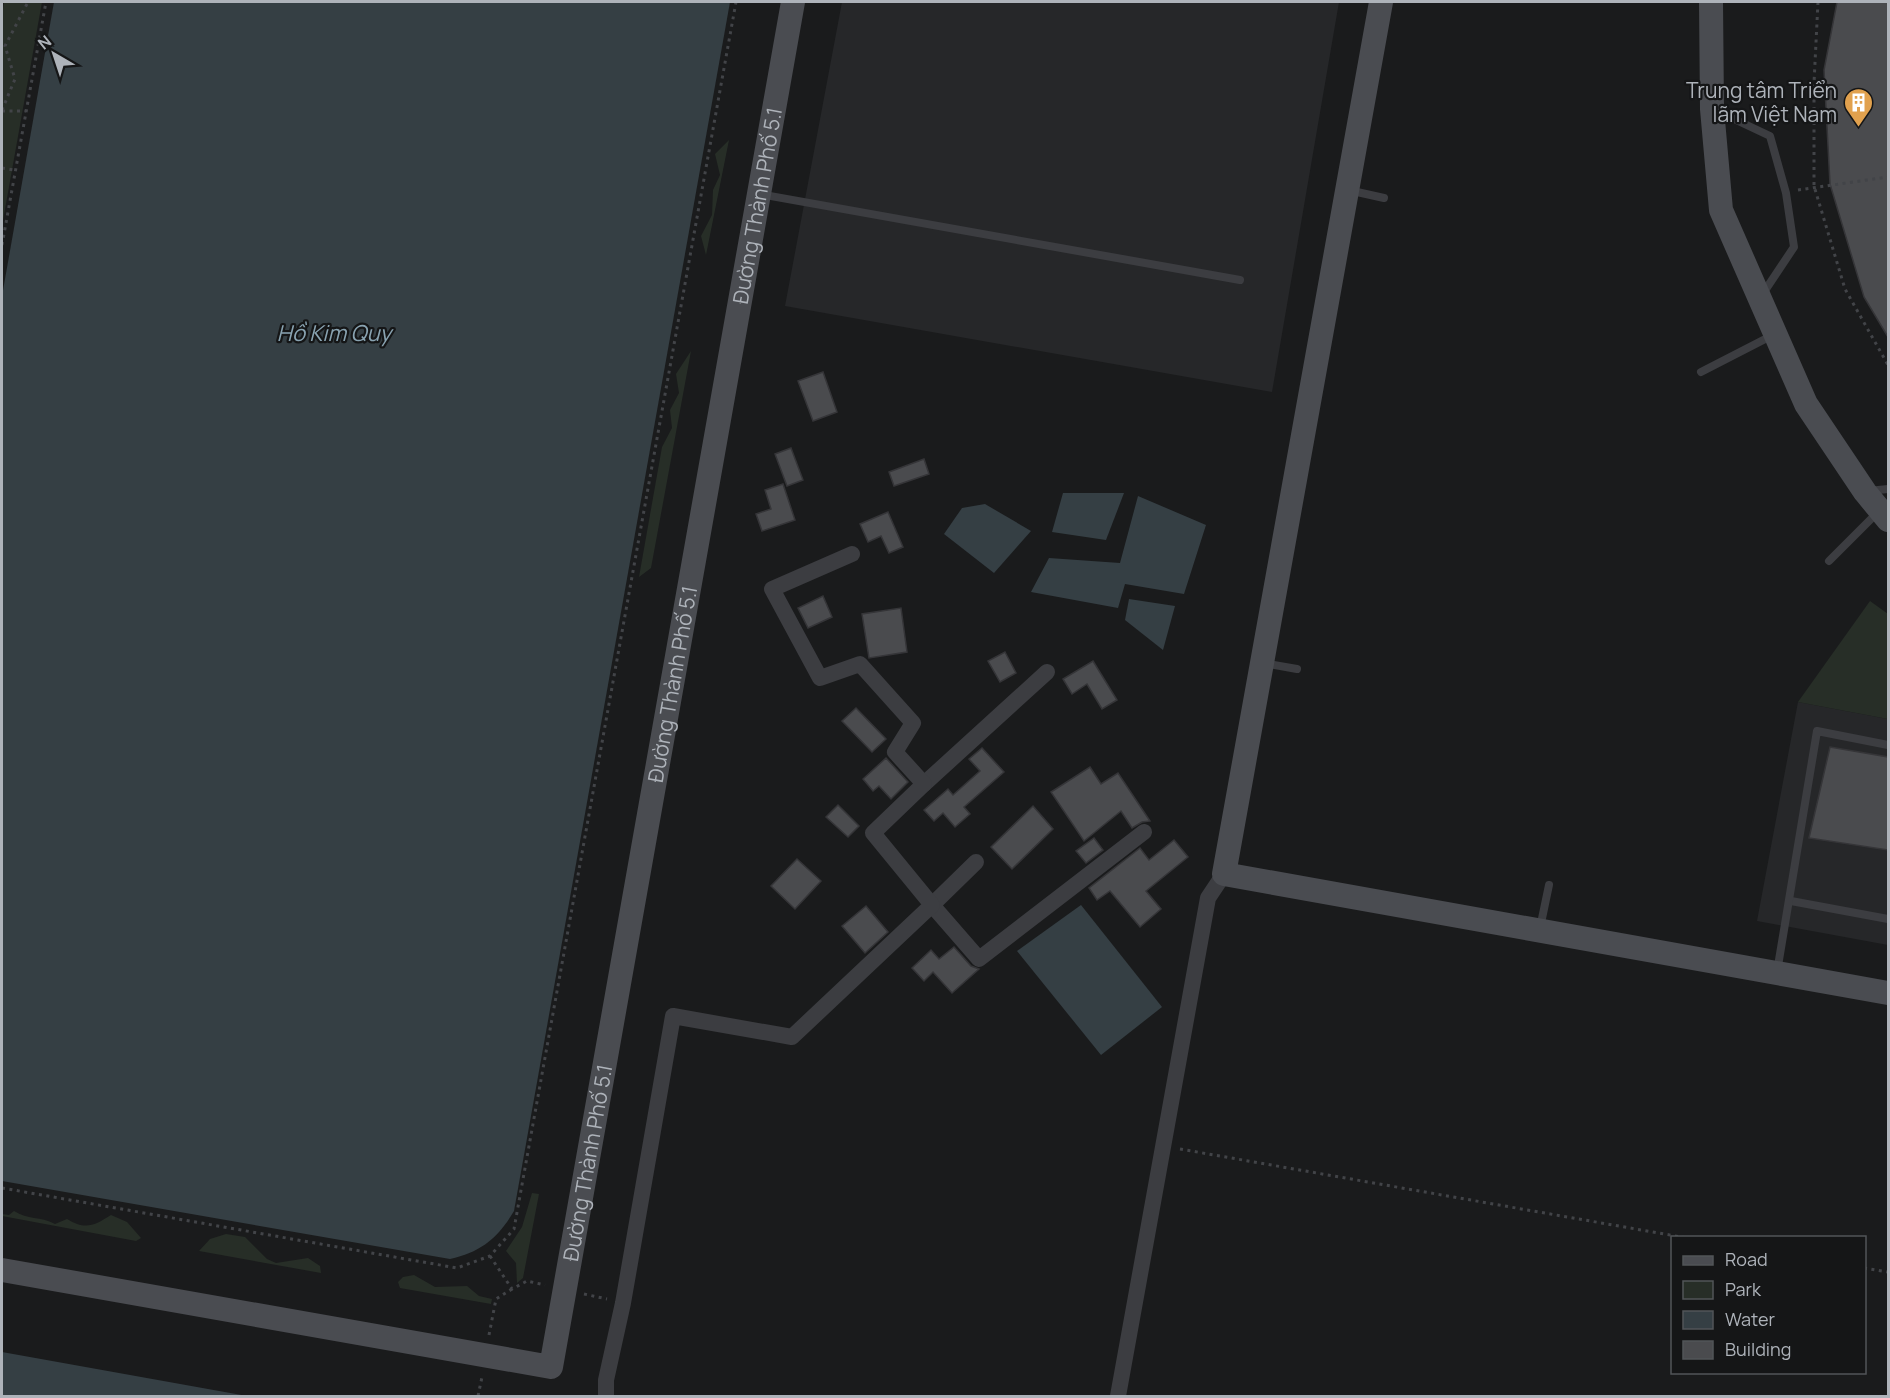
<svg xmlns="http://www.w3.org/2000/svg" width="1890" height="1398" viewBox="0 0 1890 1398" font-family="Manrope,sans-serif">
	<rect width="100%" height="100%" fill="#1a1b1c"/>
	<g fill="#262729">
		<polygon points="842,2 1339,2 1272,392 785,306"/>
		<polygon points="1798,702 1888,719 1888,945 1757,921"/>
	</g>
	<g fill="#272e27">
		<polygon points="4,2 42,2 2,226 2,15"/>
		<polygon points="729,140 706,255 701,236 712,215 713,190 720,175 715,154"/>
		<polygon points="691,351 651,568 639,577 662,447 672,428 670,410 679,393 676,374"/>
		<polygon points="1870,601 1888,614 1888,719 1798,702"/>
		<polygon points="532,1193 539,1194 523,1278 517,1283 516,1263 506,1251 522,1227"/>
		<path d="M14,1211c14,9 26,5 41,13l12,-5c18,11 27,7 44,-4l16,7 14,16 -5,3 -134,-25v-2l7,1z"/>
		<polygon points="226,1234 245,1237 267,1259 276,1263 308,1258 320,1266 321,1273 199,1251 210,1239"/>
		<polygon points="414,1275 435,1287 467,1286 479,1296 492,1299 491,1304 400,1288 398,1282 403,1277"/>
	</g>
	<g fill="#353f44">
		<path d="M54,2h676l-216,1209c-16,27 -33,41 -64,48l-448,-78v-885z"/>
		<polygon points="1063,493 1124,493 1106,540 1052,532"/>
		<polygon points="1138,496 1206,525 1184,594 1125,584 1118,608 1031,592 1049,558 1120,563"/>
		<polygon points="985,504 1031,531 994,573 944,534 962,508"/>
		<polygon points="1129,599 1175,606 1163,650 1125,620"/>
		<polygon points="1081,905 1162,1007 1101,1055 1017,951"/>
		<polygon points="2,1352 247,1396 2,1396"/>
	</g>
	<g fill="#4a4b4e" stroke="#353538" stroke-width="1.5">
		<polygon points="1837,2 1888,2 1888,337 1864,297 1830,184 1824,70"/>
		<polygon points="823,372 837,412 813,421 798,381"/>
		<polygon points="791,448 803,480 787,486 775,454"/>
		<polygon points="924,459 929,474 894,486 889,472"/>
		<polygon points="783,484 795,520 762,531 756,514 771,509 765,490"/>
		<polygon points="888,512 903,547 889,553 881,536 868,542 860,524"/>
		<polygon points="823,596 832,617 808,628 798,608"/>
		<polygon points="901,608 907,652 869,658 862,614"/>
		<polygon points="1005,652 1016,673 1000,682 988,661"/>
		<polygon points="1093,661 1117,700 1102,709 1087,684 1072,694 1063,679"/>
		<polygon points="856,708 886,739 872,752 842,721"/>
		<polygon points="1830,747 1888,757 1888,850 1809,838"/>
		<polygon points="982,748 1004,772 964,807 970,814 955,827 943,813 934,821 924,810 948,789 953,795 980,771 969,759"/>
		<polygon points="886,758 908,782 891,799 879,786 873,791 863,779"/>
		<polygon points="1090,767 1101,784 1118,773 1150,821 1142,822 1132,828 1121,811 1084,841 1051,792"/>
		<polygon points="838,805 859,826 848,837 826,817"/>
		<polygon points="1033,806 1053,829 1012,869 991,847"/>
		<polygon points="1094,838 1103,850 1086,863 1076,851"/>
		<polygon points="1174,840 1188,857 1146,891 1161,909 1140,927 1110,891 1097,900 1089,888 1140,848 1149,860"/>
		<polygon points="797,859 821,881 795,909 771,886"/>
		<polygon points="866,906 888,932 865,953 842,926"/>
		<polygon points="954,947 971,966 979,969 952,993 933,972 924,981 912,968 931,950 939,959"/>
	</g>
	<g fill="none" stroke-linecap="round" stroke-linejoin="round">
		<g stroke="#424448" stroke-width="3" stroke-dasharray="3 4.5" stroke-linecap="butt">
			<polyline points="1818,2 1814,83 1814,186 1845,289 1888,365"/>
			<polyline points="2,110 15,79 5,46 28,2"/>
			<polyline points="2,111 26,111"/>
			<polyline points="2,168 14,170"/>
			<polyline points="1798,190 1888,177"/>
			<polyline points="2,245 46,2"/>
			<polyline points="1180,1149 1687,1238"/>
			<polyline points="2,1188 457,1268 490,1256 514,1229 736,2"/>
			<polyline points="490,1256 512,1289 527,1281 545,1285"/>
			<polyline points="1864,1268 1888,1272"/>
			<polyline points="584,1294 607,1299"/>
			<polyline points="489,1335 496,1299 512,1289"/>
			<polyline points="478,1396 482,1377"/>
		</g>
		<g stroke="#3c3d41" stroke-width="8">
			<polyline points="1717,111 1770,136 1786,193 1794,247 1762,295"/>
			<polyline points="1348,190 1384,198"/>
			<polyline points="759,194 1240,280"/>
			<polyline points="1701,372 1773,335"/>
			<polyline points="1868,491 1888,489"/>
			<polyline points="1829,561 1878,512"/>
			<polyline points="1263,663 1297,669"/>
			<polyline points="1791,901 1888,919"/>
			<polyline points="1540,928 1549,885"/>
			<polyline points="1777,972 1817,731 1888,745"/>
		</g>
		<g stroke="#3c3d41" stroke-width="16">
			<polyline points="924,784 1047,672"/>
			<polyline points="976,862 932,905 979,959 1144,832"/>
			<polyline points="606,1396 606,1380 623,1303 673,1016 792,1037 932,905 873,833 924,784 895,752 913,723 860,664 820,678 772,589 852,554"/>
			<polyline points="1118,1396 1208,898 1224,874"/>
		</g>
		<g stroke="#4a4c51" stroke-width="24">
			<polyline points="1381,2 1224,874 1888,993"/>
			<polyline points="1711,2 1712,109 1721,210 1806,404 1865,492 1888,520"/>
			<path id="s1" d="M2,1270l549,97 242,-1365"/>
		</g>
	</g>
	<defs>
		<symbol id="building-pin" viewBox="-11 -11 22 30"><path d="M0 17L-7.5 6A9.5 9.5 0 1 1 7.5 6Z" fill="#e1a14e" stroke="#151617"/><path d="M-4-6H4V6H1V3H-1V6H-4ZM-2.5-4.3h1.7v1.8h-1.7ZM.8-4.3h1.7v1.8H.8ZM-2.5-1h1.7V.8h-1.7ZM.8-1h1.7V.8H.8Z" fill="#fff"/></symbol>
	</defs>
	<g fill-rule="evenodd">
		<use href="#building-pin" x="1842" y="86" width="33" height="45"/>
	</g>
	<g text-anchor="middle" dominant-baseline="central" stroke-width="4.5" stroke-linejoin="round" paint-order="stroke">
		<g font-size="21" fill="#aeb3ba" stroke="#151617" text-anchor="end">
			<text x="1837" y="90">Trung tâm Triển<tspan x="1837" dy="24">lãm Việt Nam</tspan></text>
		</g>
		<g font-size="21" fill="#aeb3ba" stroke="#151617">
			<text stroke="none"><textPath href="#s1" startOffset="1737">Đường Thành Phố 5.1</textPath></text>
			<text stroke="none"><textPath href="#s1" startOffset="1251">Đường Thành Phố 5.1</textPath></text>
			<text stroke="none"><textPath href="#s1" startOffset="765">Đường Thành Phố 5.1</textPath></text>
		</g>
		<g font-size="22" font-style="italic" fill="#89a3b1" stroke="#151617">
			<text x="334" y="333">Hồ Kim Quy</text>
		</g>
	</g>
	<rect width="1890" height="1398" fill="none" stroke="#aeb3ba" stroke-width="6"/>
	<rect x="1671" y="1236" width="195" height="138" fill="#151617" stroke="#525558" stroke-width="1.5"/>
	<rect x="1683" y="1256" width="30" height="9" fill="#4a4c51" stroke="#525558" stroke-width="1.5"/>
	<text x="1725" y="1266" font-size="18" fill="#aeb3ba">Road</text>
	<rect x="1683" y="1281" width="30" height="18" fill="#272e27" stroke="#525558" stroke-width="1.5"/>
	<text x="1725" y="1296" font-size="18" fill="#aeb3ba">Park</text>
	<rect x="1683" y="1311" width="30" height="18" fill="#353f44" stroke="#525558" stroke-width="1.5"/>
	<text x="1725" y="1326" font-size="18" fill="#aeb3ba">Water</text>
	<rect x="1683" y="1341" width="30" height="18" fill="#4a4b4e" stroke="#525558" stroke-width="1.5"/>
	<text x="1725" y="1356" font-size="18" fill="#aeb3ba">Building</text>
	<g transform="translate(54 54) rotate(321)" stroke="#151617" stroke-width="4.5" paint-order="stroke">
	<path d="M0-4.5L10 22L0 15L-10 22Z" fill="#aeb3ba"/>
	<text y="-9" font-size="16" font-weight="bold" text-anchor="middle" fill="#aeb3ba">N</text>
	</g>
</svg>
